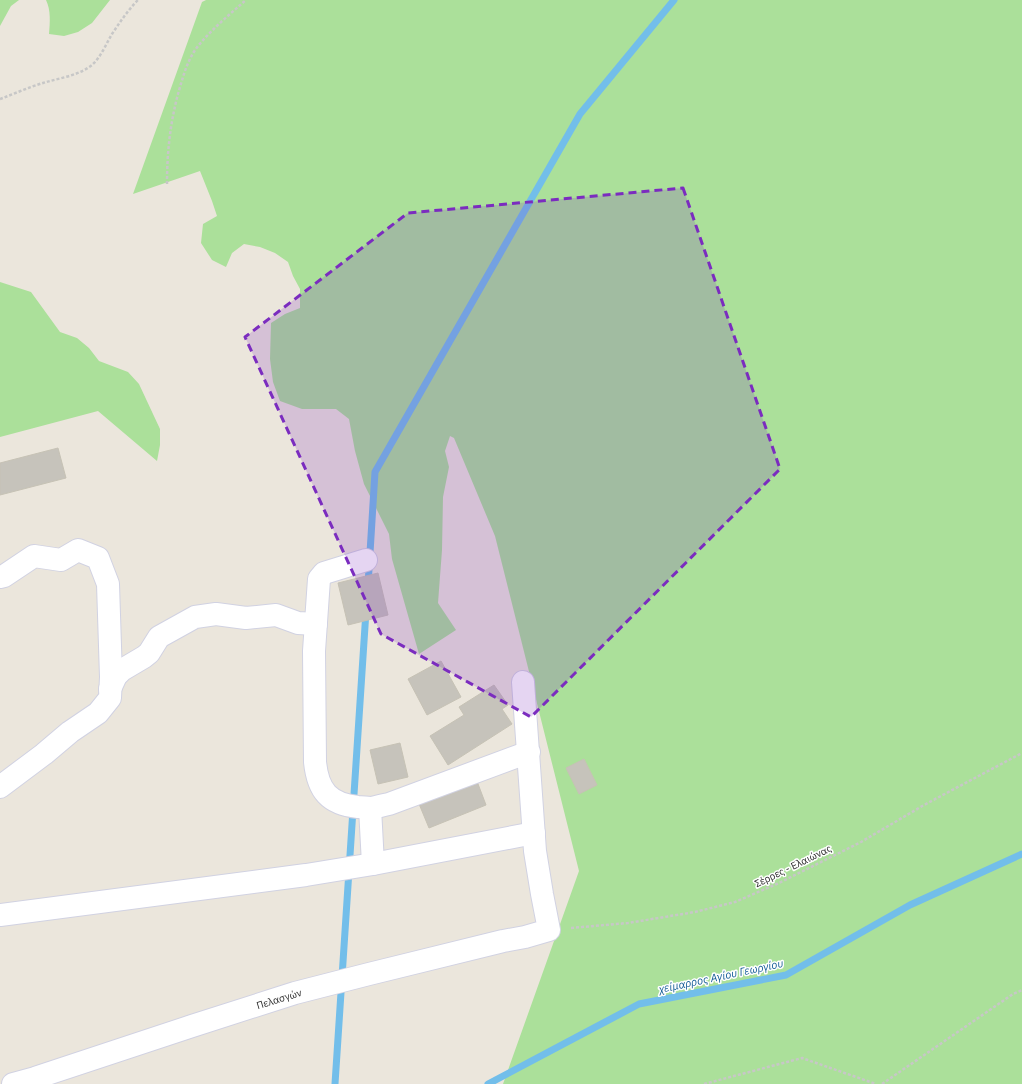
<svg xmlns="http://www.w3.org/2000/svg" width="1022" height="1084" viewBox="0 0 1022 1084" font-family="'IBM Plex Sans',sans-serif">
	<rect width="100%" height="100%" fill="#ebe6dc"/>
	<g fill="#abe09a">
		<polygon points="0,0 19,0 11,6 0,26"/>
		<path d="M46,0h64l-18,23 -14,9 -14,4 -15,-2c1,-11 2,-24 -3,-34z"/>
		<polygon points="206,0 1022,0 1022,1084 503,1084 579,871 495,536 454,438 450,436 445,451 449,467 443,497 442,550 438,603 456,630 419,654 392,559 389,534 364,484 355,451 349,419 336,409 302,409 280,401 273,382 270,359 271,323 285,314 300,308 300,289 293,276 288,262 275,253 260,247 244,244 232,253 226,267 212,260 201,243 203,224 217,216 212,201 200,171 133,194 202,2"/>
		<polygon points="0,282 31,292 60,332 77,338 89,348 99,361 128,372 139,384 160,429 160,445 157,461 98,411 0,437"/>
	</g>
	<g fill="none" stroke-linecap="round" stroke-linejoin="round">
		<g stroke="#72beea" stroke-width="7">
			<polyline points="368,585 375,472 580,114 674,0"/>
			<polyline points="335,1084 366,611"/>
			<polyline points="488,1084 639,1004 786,975 910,905 1022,854"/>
		</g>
	</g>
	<g fill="#c6c3bb" stroke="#c6c2b5">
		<polygon points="58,448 66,478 0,495 0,463"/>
		<polygon points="378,573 388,615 348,625 338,583"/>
		<polygon points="441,661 461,697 427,715 408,679"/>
		<polygon points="494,685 508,705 502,709 512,724 448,765 430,736 464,715 459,707"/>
		<polygon points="400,743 408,777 378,784 370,750"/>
		<polygon points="584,759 597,785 579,794 566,768"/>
		<polygon points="475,776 486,805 429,828 417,799"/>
	</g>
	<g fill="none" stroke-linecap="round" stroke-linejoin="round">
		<defs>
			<g id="minor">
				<path d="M366,560l-42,13 -5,6 -5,72 1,111c3,29 14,42 43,45 4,0 9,1 13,1 6,-1 12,-3 18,-4l140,-52"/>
				<polyline points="0,577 4,576 34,556 61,560 78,550 98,558 108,584 111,677 110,698 98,713 70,732 44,754 0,787"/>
				<polyline points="110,689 116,676 122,670 144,657 149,653 159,637 195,617 216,614 246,618 276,615 298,623 316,624"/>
				<polyline points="370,808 373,864"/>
				<polyline points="0,915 306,875 373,864 534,833"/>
				<polyline points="13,1084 35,1078 192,1026 295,993 369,974 503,941 525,937 549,930 542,894 535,851 523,682"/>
			</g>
		</defs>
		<use href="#minor" stroke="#d1d2e2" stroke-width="24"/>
		<g stroke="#c7c7c7" stroke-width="2.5" stroke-dasharray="3 2" stroke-linecap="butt">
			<path d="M0,99c14,-5 29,-12 43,-16 16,-5 35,-7 49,-18 9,-8 14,-21 20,-31 8,-12 16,-24 26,-34"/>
			<path d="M167,184c0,-31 3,-60 11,-90 5,-17 9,-34 20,-48 14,-17 32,-32 48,-46"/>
			<polyline points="571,928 628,923 695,912 735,902 779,883 861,842 924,805 1022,753"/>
			<polyline points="704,1084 802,1058 876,1084"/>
			<polyline points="882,1084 1013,994 1022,990"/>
		</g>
		<use href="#minor" stroke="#fff" stroke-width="22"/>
	</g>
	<path fill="#7b2cbf" fill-opacity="0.2" stroke="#7b2cbf" stroke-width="3" stroke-dasharray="8 5" stroke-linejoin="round" d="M683,188l97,281 -249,248 -150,-83 -136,-297 163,-124z"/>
	<g text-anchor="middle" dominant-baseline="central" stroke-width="3" stroke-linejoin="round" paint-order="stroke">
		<g font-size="10" fill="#292929" stroke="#fff">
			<text transform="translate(793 866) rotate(-26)">Σέρρες - Ελαιώνας</text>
			<text transform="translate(279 999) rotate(-17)">Πελασγών</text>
		</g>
		<g font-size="11" font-style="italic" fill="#125b95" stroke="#fff">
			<text transform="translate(721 976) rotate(-12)">χείμαρρος Αγίου Γεωργίου</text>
		</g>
	</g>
</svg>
